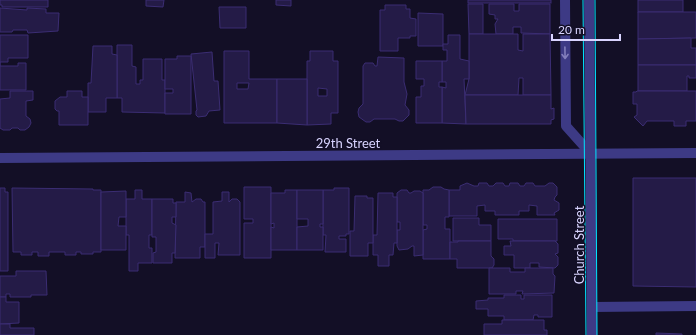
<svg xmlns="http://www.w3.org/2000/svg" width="696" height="335" viewBox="0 0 696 335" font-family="Lato,sans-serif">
	<rect width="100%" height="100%" fill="#130f26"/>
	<g fill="#241b47" stroke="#3b2d73" fill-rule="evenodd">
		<polygon points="0,0 48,0 48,7 2,7 2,5 0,5"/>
		<polygon points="146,0 164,0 163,7 146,6"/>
		<polygon points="276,0 291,0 291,6 276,5"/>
		<rect x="468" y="0" width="83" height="3"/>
		<rect x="638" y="0" width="45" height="12"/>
		<polygon points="468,4 483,4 483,34 469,34"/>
		<polygon points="489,4 514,4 514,11 519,11 519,4 550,4 550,34 521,33 521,27 513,27 513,34 496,34 495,24 498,19 495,19 495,15 489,14"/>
		<polygon points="385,5 406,5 406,9 410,9 410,18 416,19 416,36 410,36 410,38 398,38 398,51 380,51 380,10 385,10"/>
		<polygon points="219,7 246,7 246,28 220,28"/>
		<polygon points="0,8 27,10 27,8 46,9 46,13 59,13 58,31 28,33 27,30 13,30 12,32 0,32"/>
		<polygon points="638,12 696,12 696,38 638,39"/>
		<polygon points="418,13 443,14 443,46 418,46"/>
		<polygon points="469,34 518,34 518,50 523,51 523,34 550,34 551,95 523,95 523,78 519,78 518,95 465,95 469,79"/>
		<polygon points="0,35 28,35 28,58 8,58 8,62 0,62"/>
		<polygon points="448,35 460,35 460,59 469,61 469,79 464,79 466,124 442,123 442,87 446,88 446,82 442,82 442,61 447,61 447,50 443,50 443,44 448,44"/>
		<polygon points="691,38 691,48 696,48 696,65 638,65 638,39"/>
		<polygon points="117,45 132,45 132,66 136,67 136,84 140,84 140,80 143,80 143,59 162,59 162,80 165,80 165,113 122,112 122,98 117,98"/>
		<polygon points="93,46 112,46 112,54 117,55 117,98 106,98 106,112 88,112 88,83 91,83"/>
		<path d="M224,51h25v28h28v44h-53zM237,83h12l-1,6h-11z"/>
		<path d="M310,51h23v10h5v52h-7v11l-24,1v-64h3zM318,88l9,1v7h-9z"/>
		<polygon points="212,52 214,81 218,81 220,110 209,111 206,116 198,117 196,115 196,111 197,110 191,54"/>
		<polygon points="177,56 191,56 191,114 165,114 165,93 173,93 173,89 165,89 165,59 177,59"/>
		<polygon points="378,57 404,58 404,82 407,94 405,105 409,110 409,115 403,121 399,121 395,119 374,119 370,122 366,122 359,117 358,112 359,108 363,104 363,66 365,63 373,63 375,66 377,66"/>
		<polygon points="416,61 442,61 442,82 439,82 439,87 442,87 442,123 416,123 416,97 421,97 421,86 424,86 424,79 416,79"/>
		<polygon points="0,62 0,66 18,66 18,63 26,63 26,90 0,90"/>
		<polygon points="638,65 696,65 696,78 689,78 689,76 687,76 687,91 638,91"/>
		<polygon points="277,79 307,79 307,125 277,123"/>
		<polygon points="10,91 33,91 33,100 26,101 26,116 30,119 31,123 29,127 25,130 20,130 18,128 12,128 10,130 3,130 0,128 0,99 10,98"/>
		<polygon points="67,91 82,91 82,97 88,97 88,125 59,125 59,111 57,111 55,109 55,101 60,97 67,97"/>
		<polygon points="637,91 696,91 696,121 686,121 686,126 674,126 674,121 647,121 643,126 634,117 637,115 637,104 633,104 633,92 636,92"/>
		<polygon points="465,95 551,95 551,109 554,108 554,119 551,120 551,124 466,124"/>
		<polygon points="633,178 696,178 696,287 633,286"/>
		<polygon points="467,183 474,186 478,186 479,183 487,183 489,186 493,186 496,183 503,183 505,186 509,186 510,183 518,183 520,186 524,186 526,183 533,183 535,186 545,186 549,183 553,183 557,187 557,195 555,197 554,200 559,203 559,210 554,213 555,215 537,215 537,206 529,205 529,211 519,211 519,215 495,215 495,211 485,211 485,205 477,206 477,216 449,216 449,190 460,190 460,186"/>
		<polygon points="244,187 271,187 271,258 244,258 244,223 253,223 253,219 244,219"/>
		<polygon points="433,187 441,187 444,189 449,190 449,217 445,217 445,229 450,229 450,259 423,259 423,230 427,229 427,225 423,225 423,190 429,190"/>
		<polygon points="0,188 5,188 5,192 8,192 8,271 0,271"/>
		<polygon points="12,188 93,189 93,190 101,190 101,252 93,252 93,254 81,254 81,252 76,252 76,255 65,255 65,252 49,252 49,256 38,256 38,252 32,252 32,255 21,255 21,252 13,252"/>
		<polygon points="334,188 349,188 349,234 346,234 346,236 339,236 339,239 346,239 346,252 325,252 326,235 323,235 323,190 334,190"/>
		<polygon points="135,190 142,190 142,199 152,199 152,235 149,235 149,248 152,248 152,263 138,263 138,271 129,271 129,235 126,235 126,199 135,199"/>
		<polygon points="285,190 297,190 297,250 271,250 271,227 274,228 274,223 271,224 271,193 285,193"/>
		<polygon points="297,190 323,190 323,224 320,224 320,227 323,227 323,250 297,250 297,227 308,226 308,219 297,219"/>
		<polygon points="401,190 407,190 409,193 411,193 414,191 420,191 423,193 423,255 414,256 414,246 412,246 408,249 399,250 397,246 397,230 400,230 400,222 397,222 397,193"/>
		<polygon points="126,191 126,217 119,217 118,226 126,226 126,250 101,250 101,192"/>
		<polygon points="185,192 191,193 192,202 196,199 201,199 203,202 205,202 205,247 200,247 200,258 175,258 176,202 185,202"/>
		<polygon points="222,192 229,192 229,202 232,199 237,199 240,202 240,255 218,255 219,243 215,243 215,258 205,258 205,234 213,234 213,202 222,201"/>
		<polygon points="378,193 393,193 393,197 397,197 397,243 394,243 393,255 389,255 389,266 378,266 378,255 373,255 373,235 377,235"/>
		<polygon points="355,196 367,196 367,198 373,198 373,243 368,243 368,256 350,256 350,231 354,231"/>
		<polygon points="152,199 173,199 173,203 176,203 176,217 172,217 172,223 176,225 175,253 172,253 172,263 153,263 153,253 156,252 156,237 152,237"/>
		<polygon points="453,218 479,218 479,225 491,225 491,241 453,241"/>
		<polygon points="498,219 557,219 557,241 513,241 513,239 498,239"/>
		<polygon points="458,241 491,241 491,256 494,259 494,265 492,268 457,268 457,259 450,259 450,242 458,242"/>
		<polygon points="510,241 555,241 558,244 558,253 555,254 558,257 558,265 555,268 539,267 539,263 530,263 530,268 514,268 514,255 504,255 504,246 511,246"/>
		<polygon points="489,268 510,268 510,272 525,272 525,268 553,268 553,274 555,276 554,293 522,294 523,291 516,291 516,294 489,294"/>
		<polygon points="16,271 46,271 47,295 31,295 31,297 10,297 10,294 6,294 6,297 0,297 0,276 16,276"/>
		<polygon points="504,295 521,295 521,299 524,299 524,295 552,295 552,317 538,317 538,315 534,315 533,320 504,320 504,316 488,316 488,309 476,309 476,301 488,300 488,298 504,298"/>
		<polygon points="0,297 6,297 6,302 19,302 19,323 0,324"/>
		<polygon points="502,320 544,320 544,330 547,330 547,335 484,335 484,324 502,324"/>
		<polygon points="0,324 10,324 10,328 34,328 34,335 0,335"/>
		<polygon points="656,333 682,334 682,335 656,335"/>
	</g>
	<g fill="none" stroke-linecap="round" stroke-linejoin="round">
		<polyline stroke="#3d3a85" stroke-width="10" points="592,307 696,306"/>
		<g stroke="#3d3a85" stroke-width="10">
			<polyline points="565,0 566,126 591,154"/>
			<polyline points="589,0 592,335"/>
			<polyline points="0,158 696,153"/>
		</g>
		<g stroke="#00e5ff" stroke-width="1">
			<polyline points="583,0 586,335"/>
			<polyline points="595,0 597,335"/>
		</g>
	</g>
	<defs><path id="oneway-shaft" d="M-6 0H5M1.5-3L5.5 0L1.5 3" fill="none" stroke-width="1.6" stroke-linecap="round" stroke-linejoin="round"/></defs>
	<use stroke="#837fbc" href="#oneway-shaft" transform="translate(565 53) rotate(89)"/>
	<g text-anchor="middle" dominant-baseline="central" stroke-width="3" stroke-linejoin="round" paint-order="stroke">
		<g font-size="13" fill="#d9d4ff" stroke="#130f26">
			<text x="348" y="143">29th Street</text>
			<text transform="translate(579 245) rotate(-90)">Church Street</text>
		</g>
	</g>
	<path d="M552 34v6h68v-6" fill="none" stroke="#d9d4ff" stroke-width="2"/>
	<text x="558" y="34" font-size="12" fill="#d9d4ff" stroke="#130f26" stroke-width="3" paint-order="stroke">20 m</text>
</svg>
